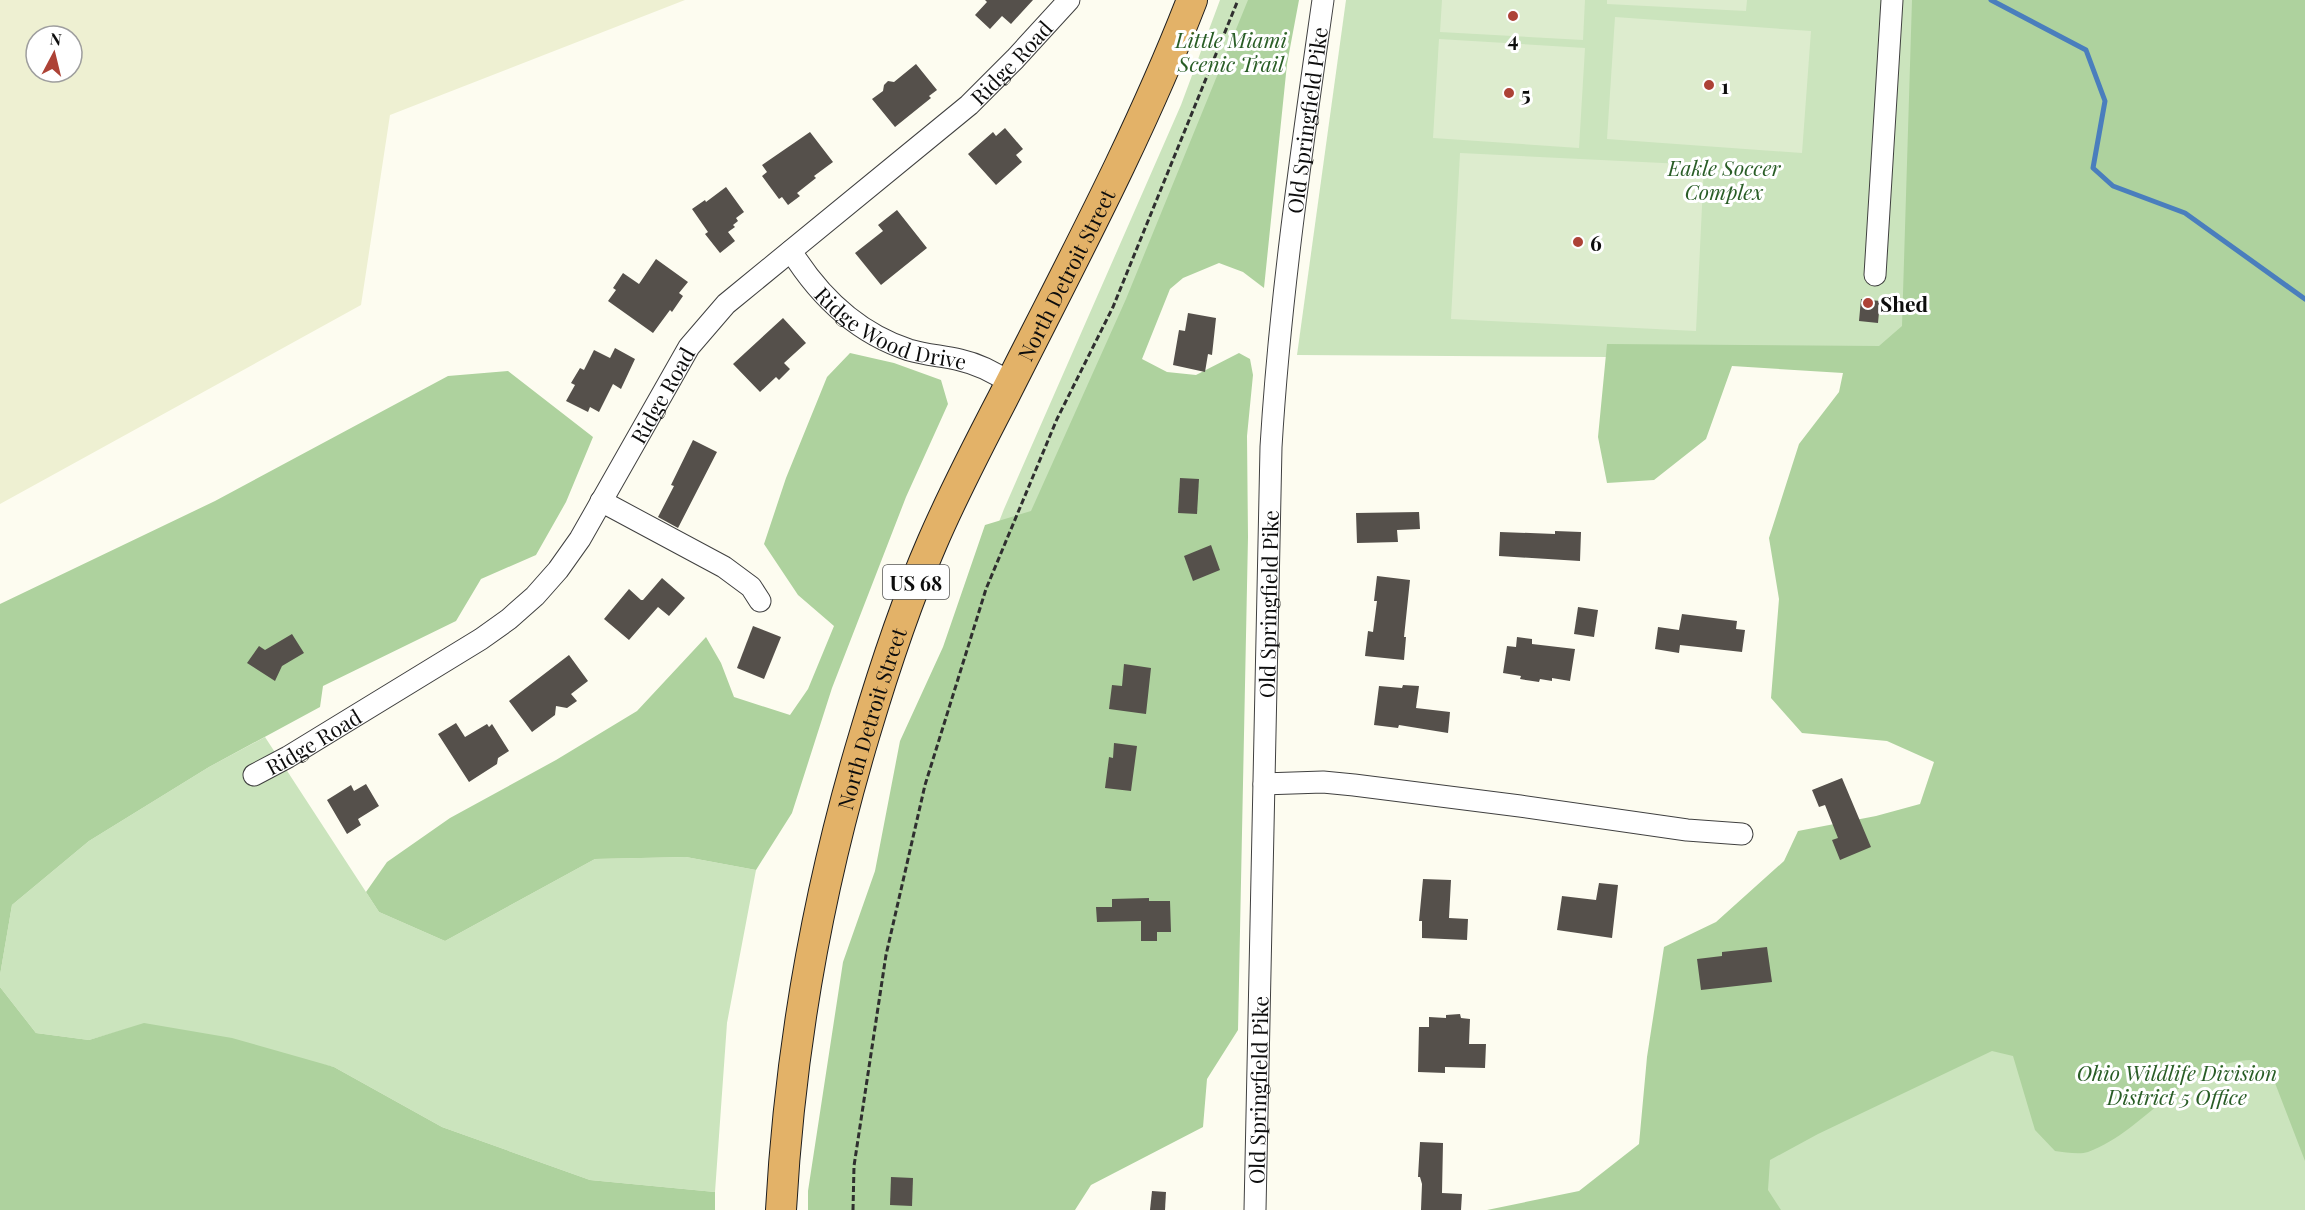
<svg xmlns="http://www.w3.org/2000/svg" width="2305" height="1210" viewBox="0 0 2305 1210" font-family="'Playfair Display',serif">
	<rect width="100%" height="100%" fill="#fdfcf0"/>
	<path fill="#eef0d2" fill-rule="evenodd" d="M0,0h685l-295,115 -29,190 -361,199zM36,36h36v36h-36z"/>
	<g fill="#cbe4bd">
		<polygon points="1220,0 1279,0 1076,478 832,1210 944,663 1004,509 1181,105"/>
		<polygon points="1346,0 1924,0 1917,359 1297,355"/>
		<polygon points="265,737 379,912 445,941 595,859 686,857 756,870 727,1023 715,1192 590,1180 442,1127 334,1067 144,1024 89,1040 36,1033 0,987 0,975 12,905 89,841 209,767"/>
		<polygon points="2305,884 2305,1210 1614,1210"/>
	</g>
	<g fill="#aed29e">
		<polygon points="1248,0 1299,0 1287,64 1264,288 1243,272 1219,263 1183,278 1170,289 1142,359 1167,372 1196,375 1239,353 1250,359 1253,375 1247,436 1248,537 1238,1030 1207,1079 1203,1127 1091,1185 1075,1210 808,1210 808,1191 843,962 875,871 900,741 943,647 985,525 1031,511 1126,299"/>
		<path d="M1912,0h393v1161l-30,-78 -23,-23c-70,2 -103,69 -164,92 -9,3 -23,0 -33,-1l-20,-21 -22,-74 -21,-5 -174,83 -48,26 -2,30 13,20h-294l92,-19 60,-47 8,-87 17,-110 52,-25 68,-61 14,-30 78,-15 44,-12 14,-42 -47,-21 -85,-8 -31,-35 8,-99 -10,-61 30,-94 40,-52 4,-19 -111,-7 -26,73 -52,41 -47,3 -9,-46 9,-93 272,2 23,-20z"/>
		<polygon points="850,353 894,363 941,380 948,404 906,497 832,688 792,813 756,870 686,857 595,859 445,941 379,912 366,892 387,862 450,818 556,760 637,711 706,637 721,663 734,697 790,715 808,689 834,626 798,595 764,544 786,478 827,377"/>
		<polygon points="508,371 593,437 566,502 536,555 481,579 456,621 323,686 320,707 209,767 89,841 12,905 0,975 0,604 215,501 448,376"/>
		<polygon points="0,987 36,1033 89,1040 144,1023 232,1038 334,1067 442,1127 590,1180 715,1192 715,1210 0,1210"/>
	</g>
	<g fill="#ddecce">
		<polygon points="1442,0 1585,0 1583,40 1440,32"/>
		<polygon points="1607,0 1747,0 1746,11 1607,4"/>
		<polygon points="1615,17 1811,31 1802,153 1607,139"/>
		<polygon points="1439,39 1585,48 1579,148 1433,138"/>
		<polygon points="1460,153 1704,165 1696,331 1451,319"/>
	</g>
	<g fill="none" stroke-linecap="round" stroke-linejoin="round">
		<polyline stroke="#4a7ebd" stroke-width="5" points="1991,0 2086,50 2105,101 2093,168 2113,186 2185,213 2305,299"/>
	</g>
	<g fill="#55504b">
		<polygon points="985,0 1033,0 1011,24 1002,16 990,29 975,15 987,2"/>
		<polygon points="916,64 937,90 929,96 931,98 895,127 872,99 883,91 884,85 888,81 894,82"/>
		<polygon points="1005,128 1023,149 1016,155 1022,162 996,185 968,154 993,132 996,136"/>
		<polygon points="810,132 833,162 814,176 816,178 797,193 800,196 788,205 782,197 779,199 762,176 767,172 762,165"/>
		<polygon points="726,187 744,212 736,218 738,221 733,225 735,227 728,232 735,241 720,253 705,234 708,232 692,209 705,200 706,202"/>
		<polygon points="897,210 927,248 881,285 855,253 883,231 878,225"/>
		<polygon points="656,259 688,282 679,293 683,296 672,312 670,310 653,333 608,301 616,290 613,288 623,273 639,284"/>
		<polygon points="1861,299 1880,301 1878,323 1859,321"/>
		<polygon points="1188,313 1216,318 1212,355 1208,354 1205,372 1173,365 1179,330 1185,331"/>
		<polygon points="783,318 806,343 784,363 790,369 779,380 776,377 760,392 733,364"/>
		<polygon points="615,348 635,359 621,389 613,384 599,412 590,407 588,412 566,401 575,385 571,383 580,368 584,370 594,350 610,358"/>
		<polygon points="693,440 717,452 678,528 658,517 674,486 671,485"/>
		<polygon points="1180,478 1199,479 1197,514 1178,513"/>
		<polygon points="1419,512 1420,529 1397,530 1398,542 1357,543 1356,513"/>
		<polygon points="1555,531 1581,532 1580,561 1499,556 1500,532 1555,534"/>
		<polygon points="1211,545 1220,570 1193,581 1184,556"/>
		<polygon points="1377,576 1410,580 1404,637 1406,637 1404,660 1365,656 1368,631 1373,632 1377,601 1374,601"/>
		<polygon points="662,578 685,598 669,616 658,607 629,640 604,619 629,589 641,600 643,600"/>
		<polygon points="1578,607 1598,610 1594,637 1574,634"/>
		<polygon points="1682,614 1737,621 1736,629 1745,630 1742,652 1680,645 1679,653 1655,649 1658,627 1679,630"/>
		<polygon points="753,626 781,637 764,679 737,668"/>
		<polygon points="292,634 304,653 282,666 275,681 247,663 259,646 265,650"/>
		<polygon points="1517,637 1532,639 1532,644 1575,649 1570,681 1552,678 1552,681 1540,679 1539,682 1520,679 1521,676 1503,673 1507,646 1516,647"/>
		<polygon points="569,655 588,681 571,694 577,701 567,708 556,706 555,715 532,732 509,701"/>
		<polygon points="1124,664 1151,668 1146,714 1109,709 1112,685 1122,686"/>
		<polygon points="1403,685 1419,686 1416,708 1450,712 1448,733 1399,725 1398,728 1374,725 1379,686 1402,688"/>
		<polygon points="456,723 465,737 487,724 489,727 492,724 509,751 498,758 497,764 469,782 438,734"/>
		<polygon points="1114,743 1137,746 1131,791 1105,788 1109,757 1113,758"/>
		<polygon points="1842,778 1871,847 1840,860 1832,840 1838,838 1825,805 1819,807 1812,790"/>
		<polygon points="366,784 379,806 358,819 361,825 347,834 327,800 351,785 354,791"/>
		<polygon points="1423,879 1451,880 1449,918 1468,919 1467,940 1422,938 1422,921 1419,921"/>
		<polygon points="1599,883 1618,885 1612,938 1557,930 1562,896 1596,900"/>
		<polygon points="1149,898 1149,901 1170,901 1171,932 1157,932 1157,941 1141,941 1141,921 1097,922 1096,907 1112,907 1112,899"/>
		<polygon points="1767,947 1772,982 1701,990 1697,959 1722,956 1722,952"/>
		<polygon points="1460,1014 1461,1018 1470,1019 1469,1044 1486,1044 1485,1068 1445,1067 1445,1073 1418,1072 1419,1027 1429,1027 1429,1017 1446,1018 1446,1015"/>
		<polygon points="1420,1142 1443,1143 1442,1193 1462,1194 1461,1210 1421,1210 1422,1184 1420,1177 1418,1177"/>
		<polygon points="891,1177 913,1178 912,1206 890,1205"/>
		<polygon points="1152,1191 1166,1192 1165,1210 1150,1210"/>
	</g>
	<g fill="none" stroke-linecap="round" stroke-linejoin="round">
		<defs>
			<g id="minor">
				<path id="s1" d="M791,251c28,45 66,82 118,99 17,5 34,6 51,10 18,4 34,12 50,23"/>
				<polyline points="1875,275 1892,0"/>
				<polyline points="601,501 724,567 751,587 760,601"/>
				<path id="s2" d="M254,775l34,-18 193,-118 28,-20 26,-23 23,-26 22,-31 109,-192 37,-43 243,-199 46,-46 54,-59"/>
				<polyline points="1264,784 1323,782 1354,785 1520,806 1687,830 1742,834"/>
				<path id="s3" d="M1255,1210l16,-763c9,-150 31,-299 52,-447"/>
			</g>
			<g id="highway">
				<path id="s4" d="M781,1210c9,-163 37,-321 84,-477 19,-64 40,-128 67,-190 21,-49 46,-97 71,-145 66,-131 136,-261 189,-398"/>
			</g>
		</defs>
		<use href="#minor" stroke="#404040" stroke-width="23"/>
		<use href="#highway" stroke="#1e1e1e" stroke-width="32"/>
		<polyline stroke="#2f2f2f" stroke-width="3" stroke-dasharray="6 3" stroke-linecap="butt" points="853,1210 854,1166 886,955 925,785 986,589 1057,419 1113,307 1238,0"/>
		<use href="#minor" stroke="#fff" stroke-width="21"/>
		<use href="#highway" stroke="#e3b268" stroke-width="30"/>
	</g>
	<g fill="#ad4236" stroke="#fff" stroke-width="2">
		<circle cx="1513" cy="16" r="6"/>
		<circle cx="1709" cy="85" r="6"/>
		<circle cx="1509" cy="93" r="6"/>
		<circle cx="1578" cy="242" r="6"/>
		<circle cx="1868" cy="303" r="6"/>
	</g>
	<g text-anchor="middle" dominant-baseline="central" stroke-width="6" stroke-linejoin="round" paint-order="stroke">
		<rect fill="#fff" stroke="#565656" stroke-width="1.5" x="883" y="565" width="66" height="34" rx="4.5"/>
		<g font-size="20" font-weight="bold" fill="#0d0d0d">
			<text x="916" y="582">US 68</text>
		</g>
		<g font-size="21" font-weight="bold" fill="#0d0d0d" stroke="#fff" text-anchor="start">
			<text x="1513" y="38" text-anchor="middle">4</text>
			<text x="1721" y="85">1</text>
			<text x="1521" y="93">5</text>
			<text x="1590" y="242">6</text>
			<text x="1880" y="303">Shed</text>
		</g>
		<g font-size="21" font-style="italic" fill="#295d26" stroke="#fff">
			<text x="1231" y="39">Little Miami<tspan x="1231" dy="24">Scenic Trail</tspan></text>
			<text x="1724" y="167">Eakle Soccer<tspan x="1724" dy="24">Complex</tspan></text>
			<text x="2177" y="1072">Ohio Wildlife Division<tspan x="2177" dy="24">District 5 Office</tspan></text>
		</g>
		<g font-size="21" fill="#0d0d0d" stroke="#fff">
			<text stroke="none"><textPath href="#s2" startOffset="1058">Ridge Road</textPath></text>
			<text stroke="none"><textPath href="#s3" startOffset="1092">Old Springfield Pike</textPath></text>
			<text stroke="none"><textPath href="#s4" startOffset="987">North Detroit Street</textPath></text>
			<text stroke="none"><textPath href="#s1" startOffset="132">Ridge Wood Drive</textPath></text>
			<text stroke="none"><textPath href="#s2" startOffset="572">Ridge Road</textPath></text>
			<text stroke="none"><textPath href="#s3" startOffset="606">Old Springfield Pike</textPath></text>
			<text stroke="none"><textPath href="#s4" startOffset="501">North Detroit Street</textPath></text>
			<text stroke="none"><textPath href="#s2" startOffset="68">Ridge Road</textPath></text>
			<text stroke="none"><textPath href="#s3" startOffset="120">Old Springfield Pike</textPath></text>
		</g>
	</g>
	<g transform="translate(54 54) rotate(7)"><circle r="28" fill="#ffffff" stroke="#9e9e9e" stroke-width="1.5"/>
	<path d="M0-4.5L10 22L0 15L-10 22Z" fill="#ad4236"/>
	<text y="-9" font-size="16" font-weight="bold" text-anchor="middle" fill="#0d0d0d">N</text>
	</g>
</svg>
